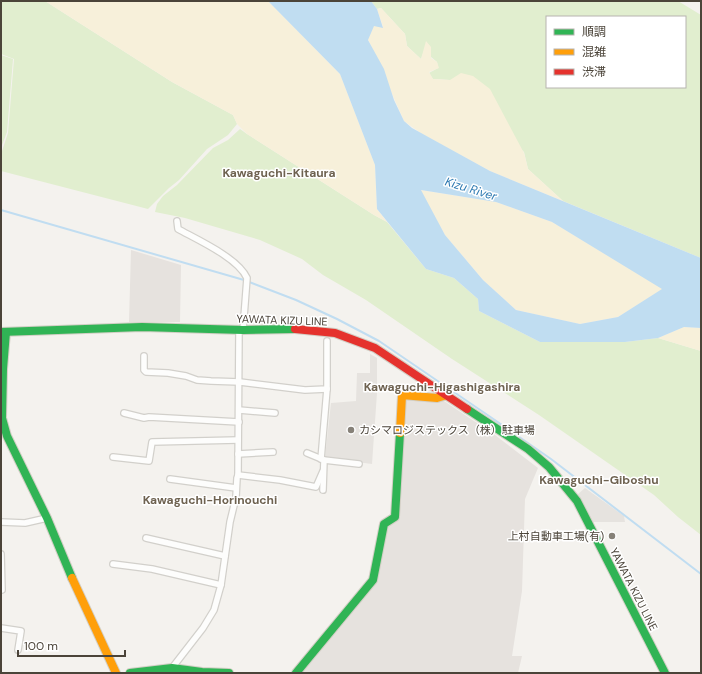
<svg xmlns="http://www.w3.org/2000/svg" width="702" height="674" viewBox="0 0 702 674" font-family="'DM Sans','Noto Sans JP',sans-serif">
	<rect width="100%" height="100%" fill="#f4f2ee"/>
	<g fill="#e6e2de">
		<polygon points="131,250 181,265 180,322 129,322"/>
		<polygon points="406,399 444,401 495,435 538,468 525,499 522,591 512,656 522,656 518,673 300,673 376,581 386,528 396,522 398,516"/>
	</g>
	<g fill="#e1eecf" fill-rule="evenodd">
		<polygon points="1,1 45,1 172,82 233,115 237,124 228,135 207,149 179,180 169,188 148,209 1,171 1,154 8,133 14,59 1,54"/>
		<path d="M371,1h307l23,14v243l-138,-57 -35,-32 -4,-17 -74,-72 -17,-1 -4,-6 9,-5 -1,-6 -13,-11 -3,8 -14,-13 -2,-12 -24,-26 -4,1zM547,17h138v70h-138z"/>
		<polygon points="1,55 13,59 7,132 1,148"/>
		<polygon points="240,129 247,134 374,215 387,222 426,269 454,278 478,299 479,311 540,342 625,342 658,338 701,351 701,535 678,517 654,495 539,415 452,359 366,300 323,275 302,259 260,240 185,218 155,212 157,204 163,196 177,185 213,148 228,140"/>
	</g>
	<g fill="#f7f0da">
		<polygon points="45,1 268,1 340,74 375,165 377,209 387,222 374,215 247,134 237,124 233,115 172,82"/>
		<polygon points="381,8 405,34 407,46 421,59 426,41 431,47 431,58 437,62 439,68 429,72 433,79 450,80 461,73 473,76 490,89 524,153 528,169 563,201 490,171 422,134 404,121 368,39 374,25 383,27 377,9"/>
		<polygon points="420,190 496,202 552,222 663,289 618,317 580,324 516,310 483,280 445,235"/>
		<polygon points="684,327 701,328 701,351 658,338"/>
	</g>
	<g fill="#e6e3df">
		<polygon points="370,354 377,358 377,393 372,464 325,458 331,403 356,401 357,373 370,373"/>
		<polygon points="585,488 624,516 625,522 593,522 577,495"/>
	</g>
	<path fill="#c0ddf1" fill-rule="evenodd" d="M268,1h103l6,8 6,19 -9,-2 -6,14 16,29 10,31 10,21 8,7 78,43 211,87v70l-17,-1 -26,11 -33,4h-85l-61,-31 -1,-12 -24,-21 -28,-9 -49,-60 -2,-44 -35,-91zM421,190l75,12 56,20 110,67 -44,28 -38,7 -64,-14 -33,-30 -38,-45z"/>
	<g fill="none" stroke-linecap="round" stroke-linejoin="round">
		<polyline stroke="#c0ddf1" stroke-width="2" points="1,210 244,280 296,300 337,319 379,341 489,416 551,459 701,574"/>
		<defs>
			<g id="street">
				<path d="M177,221l1,8c20,11 60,29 69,49l-4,52"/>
				<polyline points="144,356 144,370 146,372 168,373 186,376 197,380 211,381 240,382 305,390 327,389 327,341"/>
				<polyline points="239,410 275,413"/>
				<polyline points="124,413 144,418 149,417 239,422"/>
				<polyline points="307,453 324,460 359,464"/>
				<polyline points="238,454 273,452"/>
				<polyline points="113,457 149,461 152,442 238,440"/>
				<polyline points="321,459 327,389"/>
				<polyline points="238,475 280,480 316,487 323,471"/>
				<polyline points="170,479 236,488"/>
				<polyline points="323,490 324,460"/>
				<polyline points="1,522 25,523 47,518"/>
				<polyline points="146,538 225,556"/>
				<polyline points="1,554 2,590 1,590"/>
				<polyline points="113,564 152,569 221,585"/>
				<polyline points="1,628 21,631 18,650"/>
				<polyline points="172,668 203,628 214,610 221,585 230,522 236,497 237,478 238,475 239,329"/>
			</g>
			<g id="fast">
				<polyline points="1,332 142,327 243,330 295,329"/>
				<polyline points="6,332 3,369 2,418 7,436 47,518 72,578"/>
				<polyline points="467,409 528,449 549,467 577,501 665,673"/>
				<polyline points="130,673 172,668 202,672 229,673"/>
				<polyline points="296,673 373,580 384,524 395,517 400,433"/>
			</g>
			<g id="slow">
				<polyline points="400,433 402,395 437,398 447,395"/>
				<polyline points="72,578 116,673"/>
			</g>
			<polyline id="jam" points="295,329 335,333 375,348 467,409"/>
		</defs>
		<use href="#street" stroke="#d2d0cb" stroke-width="8"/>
		<use href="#fast" stroke="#d3cfc5" stroke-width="10"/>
		<use href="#slow" stroke="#d3cfc5" stroke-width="10"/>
		<use href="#jam" stroke="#d3cfc5" stroke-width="10"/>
		<use href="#street" stroke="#fdfdfc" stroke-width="5.5"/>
		<use href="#fast" stroke="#30b455" stroke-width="8"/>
		<use href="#slow" stroke="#ff9f0a" stroke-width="8"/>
		<use href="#jam" stroke="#e5322d" stroke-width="8"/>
	</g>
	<g fill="#868178" stroke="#fff" stroke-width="1.5">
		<circle cx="351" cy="430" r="4"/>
		<circle cx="612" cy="536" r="4"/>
	</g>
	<g text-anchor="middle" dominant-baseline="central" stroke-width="3" stroke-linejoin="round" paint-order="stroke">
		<g font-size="11" fill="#4b4439" stroke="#fff">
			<text transform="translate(282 320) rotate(2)">YAWATA KIZU LINE</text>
			<text transform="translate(634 589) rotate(63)">YAWATA KIZU LINE</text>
		</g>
		<g font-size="11" fill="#4b4439" stroke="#fff" text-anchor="start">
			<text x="359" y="430">カシマロジステックス（株）駐車場</text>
			<text x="604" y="536" text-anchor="end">上村自動車工場(有)</text>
		</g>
		<g font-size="12" font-weight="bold" fill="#6e6250" stroke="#fff">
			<text x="279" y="173">Kawaguchi-Kitaura</text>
			<text x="442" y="387">Kawaguchi-Higashigashira</text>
			<text x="599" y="480">Kawaguchi-Giboshu</text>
			<text x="210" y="500">Kawaguchi-Horinouchi</text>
		</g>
		<g font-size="12" font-style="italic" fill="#2e7ab2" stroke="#fff">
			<text transform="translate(471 189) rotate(17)">Kizu River</text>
		</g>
	</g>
	<rect width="702" height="674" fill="none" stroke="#4b4439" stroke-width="4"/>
	<rect x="546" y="16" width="140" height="72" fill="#ffffff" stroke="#b7b4b0"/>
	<rect x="554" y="29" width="20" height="6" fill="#30b455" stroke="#b7b4b0"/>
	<text x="582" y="36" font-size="12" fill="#4b4439">順調</text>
	<rect x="554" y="49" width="20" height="6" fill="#ff9f0a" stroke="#b7b4b0"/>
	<text x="582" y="56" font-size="12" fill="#4b4439">混雑</text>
	<rect x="554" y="69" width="20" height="6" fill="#e5322d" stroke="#b7b4b0"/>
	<text x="582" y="76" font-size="12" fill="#4b4439">渋滞</text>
	<path d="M18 650v6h107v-6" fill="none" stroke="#4b4439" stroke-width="2"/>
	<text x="24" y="650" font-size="12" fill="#4b4439" stroke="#ffffff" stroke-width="3" paint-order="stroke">100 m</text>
</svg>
